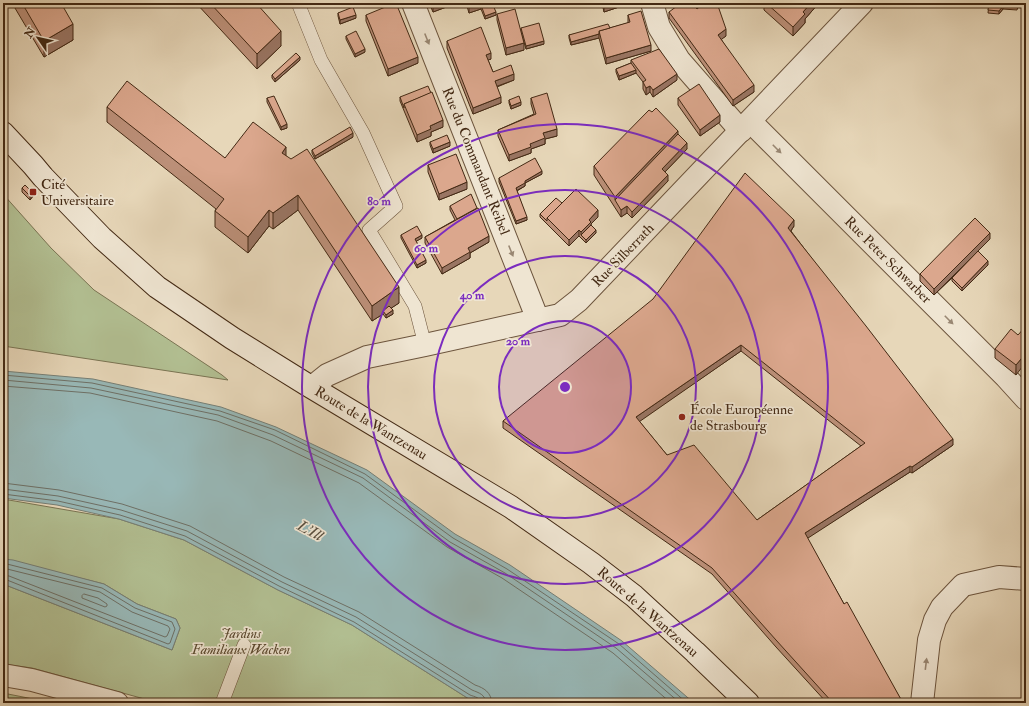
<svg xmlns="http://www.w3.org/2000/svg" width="1029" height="706" viewBox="0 0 1029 706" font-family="'IM FELL Double Pica',serif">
	<rect width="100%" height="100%" fill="#e7d7b9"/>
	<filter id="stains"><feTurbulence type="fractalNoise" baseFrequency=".005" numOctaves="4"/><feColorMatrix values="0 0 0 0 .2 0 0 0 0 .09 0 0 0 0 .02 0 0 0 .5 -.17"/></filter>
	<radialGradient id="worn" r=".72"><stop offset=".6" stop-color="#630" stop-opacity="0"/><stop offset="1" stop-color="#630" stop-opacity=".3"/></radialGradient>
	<g fill="#b2bf92" stroke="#7a7453">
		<polygon points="3,194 51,248 94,290 222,375 228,380 3,346"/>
		<polygon points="3,499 119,519 184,540 278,590 352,625 469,699 482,703 159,703 32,668 3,664 3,584 172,650 180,628 176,619 137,604 104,584 3,559"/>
		<polygon points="3,693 53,703 3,703"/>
	</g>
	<g fill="#98b8b7" stroke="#767f76">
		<polygon points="3,371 93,379 221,407 276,427 367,470 455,534 510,565 622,641 694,703 482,703 469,699 352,625 278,590 184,540 119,519 57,505 3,498"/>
		<polygon points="3,559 13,560 104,584 137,604 176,619 180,628 172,650 3,584"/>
	</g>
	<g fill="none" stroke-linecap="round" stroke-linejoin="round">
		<g stroke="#6e7066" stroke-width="1">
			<polyline points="3,375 92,383 220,411 275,430 365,474 453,538 507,569 619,644 687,703"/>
			<polyline points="3,380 91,388 218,415 273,435 363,478 450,542 505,573 616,648 680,703"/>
			<polyline points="3,386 90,393 217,421 271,441 359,483 447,547 502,578 613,653 671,703"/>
			<path d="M3,483l56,7 63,14 68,22 94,51 75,35 116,73c9,3 16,7 17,18"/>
			<path d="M3,489l55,7 63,14 66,21 95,51 74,35 116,73c7,3 13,4 14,13"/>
			<path d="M3,494l55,7 62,14 65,21 94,50 75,36 116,73c5,2 10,2 10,8"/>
			<polyline points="3,563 102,588 135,608 172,622 175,629 170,643 168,644 7,580 3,580"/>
			<polyline points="3,568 100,592 132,612 168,626 170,629 167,636 165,637 9,576 3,575"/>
			<polygon points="84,594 98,598 107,604 107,606 105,607 82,598 82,596"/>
		</g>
		<defs>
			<g id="lane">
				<polyline points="298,3 321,60 363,133 396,206 369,230 415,306 425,345"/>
				<polyline points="222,703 244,645"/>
			</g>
			<g id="street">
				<polyline points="413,3 538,320"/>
				<polyline points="652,3 659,27 679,60 741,131"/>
				<polyline points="750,121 1006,377 1026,399"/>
				<polyline points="312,387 327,375 367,357 425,345 560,315 579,300 862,3"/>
				<polyline points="3,675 32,680 117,703"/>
				<polyline points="922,703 929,640 935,620 942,607 963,585 999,577 1026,579"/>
			</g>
			<polyline id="secondary" points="3,133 33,165 43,177 102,238 157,287 232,338 306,384 511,507 591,563 634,596 695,652 748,703"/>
		</defs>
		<use href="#lane" stroke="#6c543d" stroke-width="14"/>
		<use href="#street" stroke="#6c543d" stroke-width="24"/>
		<use href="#secondary" stroke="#432914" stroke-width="24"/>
		<use href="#lane" stroke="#efe5d2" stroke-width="13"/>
		<use href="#street" stroke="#efe5d2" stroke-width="22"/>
		<use href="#secondary" stroke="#efe5d2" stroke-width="22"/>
	</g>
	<g fill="#bc9079" stroke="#432914" fill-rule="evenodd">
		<polygon points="12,3 61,3 73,40 44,57"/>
		<polygon points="196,3 256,3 281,46 257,69"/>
		<polygon points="429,3 457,3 433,12"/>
		<polygon points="466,3 492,3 496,15 485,19 481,9 469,13"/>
		<polygon points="602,3 628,3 628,4 604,12"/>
		<polygon points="764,3 822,3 820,5 818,4 805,19 805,23 793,36 764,10"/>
		<polygon points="989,3 1019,3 1017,10 1003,9 999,14 988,13"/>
		<polygon points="697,9 726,36 721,39 754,92 733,106 669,18 669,12"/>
		<polygon points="338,13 356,18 340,24 338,16"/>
		<polygon points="497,14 524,50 506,55 497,20"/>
		<polygon points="366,15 418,63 388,76 366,21"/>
		<polygon points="628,15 651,51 606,64 599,38 571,45 569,38 569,35 610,28 628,23"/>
		<polygon points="521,28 544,44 526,49 521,32"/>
		<polygon points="346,36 365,52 355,57 346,39"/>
		<polygon points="447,41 491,59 488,60 493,72 514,80 497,87 501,103 473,114 447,48"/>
		<polygon points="300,60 275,82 272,78 272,75"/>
		<polygon points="631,60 677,80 653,97 650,92 646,95 643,89 643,82 636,73 619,80 616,72 616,69 631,63"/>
		<polygon points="400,97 443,127 431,132 431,136 417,142 400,101"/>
		<polygon points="267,98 287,128 281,130 267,102"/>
		<polygon points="531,98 557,136 545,139 545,144 531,149 531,153 509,161 498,136 498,130 534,114 531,104"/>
		<polygon points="678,98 720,122 700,136 678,105"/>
		<polygon points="509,100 521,105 511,109 509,103"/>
		<polygon points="107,107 225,158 286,156 399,303 391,308 393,314 386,318 383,314 372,321 298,210 273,229 269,226 248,253 215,227 215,211 216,209 107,122"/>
		<polygon points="678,134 687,149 665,172 668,181 632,218 627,213 621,217 594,175 594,166"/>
		<polygon points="353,137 315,159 312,153 312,150"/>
		<polygon points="430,142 450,146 433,153 430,145"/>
		<polygon points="428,165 467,189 439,200 428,172"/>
		<polygon points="542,174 525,183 525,186 517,191 527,220 516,224 499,182 499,178"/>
		<polygon points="22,188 33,196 30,200 22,192"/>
		<polygon points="562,203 598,217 591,224 591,225 596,233 586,243 579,236 569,246 540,217 540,214"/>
		<polygon points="450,206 489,242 470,253 470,258 442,274 425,243 425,237 455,220 450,210"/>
		<path d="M794,226l-3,5 162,214 -41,28 -2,-1 -103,66 37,66 59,99h-76l-51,-56 -64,-73 -209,-146v-7zM741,351l120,95 -104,74 -90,-65 -28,-34z"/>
		<polygon points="401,235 422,238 416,241 426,263 417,268 401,238"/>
		<polygon points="990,239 978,251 988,265 962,291 952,281 952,278 934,295 920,281 920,274"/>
		<polygon points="1026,310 1026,326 1023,323 1023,314"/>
		<polygon points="1018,335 1016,375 995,358 995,349"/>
	</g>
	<g fill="#997563" stroke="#432914">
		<polygon points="359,3 365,3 359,5"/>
		<polygon points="440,3 457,3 433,12 433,6"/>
		<polygon points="480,3 492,3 481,5 481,9 469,13 469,7"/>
		<polygon points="612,3 628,3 628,4 604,12 604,6"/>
		<polygon points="811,3 818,3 818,4 805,19 805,23 793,36 793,27 803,12"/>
		<polygon points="1003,6 1003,9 999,14 999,11"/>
		<polygon points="496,12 496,15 485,19 485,16"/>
		<polygon points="356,15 356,18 340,24 340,20"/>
		<polygon points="73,24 73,40 44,57 44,41"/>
		<polygon points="726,29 726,36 718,42 718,35"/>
		<polygon points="281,31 281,46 257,69 257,54"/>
		<polygon points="599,34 599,38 571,45 571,42"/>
		<polygon points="544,41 544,44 526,49 526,46"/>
		<polygon points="524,43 524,50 506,55 506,48"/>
		<polygon points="651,45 651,51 606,64 606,58"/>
		<polygon points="365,49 365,52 355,57 355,54"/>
		<polygon points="491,53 491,59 486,61 486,55"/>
		<polygon points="300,57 300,60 275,82 275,79"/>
		<polygon points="418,57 418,63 388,76 388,69"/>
		<polygon points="636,70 636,73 619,80 619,76"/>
		<polygon points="514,74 514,80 495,87 495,81"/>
		<polygon points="677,74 677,80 653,97 653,90"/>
		<polygon points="754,85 754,92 733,106 733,100"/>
		<polygon points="650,86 650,92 646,95 646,88"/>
		<polygon points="501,97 501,103 473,114 473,108"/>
		<polygon points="521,102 521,105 511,109 511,106"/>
		<polygon points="720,115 720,122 700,136 700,130"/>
		<polygon points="443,120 443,127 431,132 431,136 417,142 417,135 430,126"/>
		<polygon points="287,124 287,128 281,130 281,127"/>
		<polygon points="557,129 557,136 545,139 545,144 531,149 531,153 509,161 509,155 530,144 543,133"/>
		<polygon points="678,131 678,140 615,200 615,197"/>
		<polygon points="353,133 353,137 315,159 315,156"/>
		<polygon points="450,142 450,146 433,153 433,149"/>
		<polygon points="687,143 687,149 662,175 662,169"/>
		<polygon points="286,147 286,163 282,153"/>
		<polygon points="542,171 542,174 525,183 525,186 516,191 516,188 525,181"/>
		<polygon points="668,175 668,181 632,218 632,212"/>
		<polygon points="467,182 467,189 439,200 439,194"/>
		<polygon points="33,193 33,196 30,200 30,196"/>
		<polygon points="298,195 298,210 273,229 273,213"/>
		<polygon points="627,206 627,213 621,217 621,210"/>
		<polygon points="269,210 269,226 248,253 248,237"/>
		<polygon points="598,210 598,217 591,224 591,229 581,235 581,232 589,220"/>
		<polygon points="527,217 527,220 516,224 516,221"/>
		<polygon points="794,220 794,226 788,235 788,228"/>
		<polygon points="579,230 579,236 569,246 569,240"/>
		<polygon points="596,230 596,233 586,243 586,240"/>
		<polygon points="990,233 990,239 934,295 934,289"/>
		<polygon points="422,235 422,238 415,242 415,239"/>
		<polygon points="489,236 489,242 470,253 470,258 442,274 442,268 468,248"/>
		<polygon points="426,260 426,263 417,268 417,265"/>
		<polygon points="988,261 988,265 962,291 962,288"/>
		<polygon points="399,287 399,303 384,313 383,311 383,314 372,321 372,306"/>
		<polygon points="393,310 393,314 386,318 386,315"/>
		<polygon points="741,345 741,351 636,424 636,417"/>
		<polygon points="1026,353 1026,362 1016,375 1016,365"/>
		<polygon points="953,439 953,445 912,473 912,467"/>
		<polygon points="910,466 910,472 805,540 805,533"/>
	</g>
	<g fill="#dba78d" stroke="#432914" fill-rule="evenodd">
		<polygon points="22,3 61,3 73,24 44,41"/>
		<polygon points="210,3 256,3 281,31 257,54"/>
		<polygon points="395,3 396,3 418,57 388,69 366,15"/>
		<polygon points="432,3 440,3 433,6"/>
		<polygon points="468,3 480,3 469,7"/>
		<polygon points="488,3 492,3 496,12 485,16 481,5"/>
		<polygon points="604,3 612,3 604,6"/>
		<polygon points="681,3 692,3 697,9 704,3 717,3 726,29 718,35 754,85 733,100 669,12"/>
		<polygon points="766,3 811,3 803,12 805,14 793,27"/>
		<polygon points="989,3 1018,3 1017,7 1003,6 999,11 988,10"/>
		<polygon points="353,7 356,15 340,20 338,13"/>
		<polygon points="515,9 524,43 506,48 497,14"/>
		<polygon points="641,11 651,45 606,58 599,31 630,22 628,15"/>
		<polygon points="539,23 544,41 526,46 521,28"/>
		<polygon points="608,24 610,28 599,31 599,34 571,42 569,35"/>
		<polygon points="481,27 491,53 486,55 493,72 511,65 514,74 495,81 501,97 473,108 447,41"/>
		<polygon points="356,31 365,49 355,54 346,36"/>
		<polygon points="659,49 677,74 653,90 650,86 646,88 643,82 646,80 631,60"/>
		<polygon points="296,53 300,57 275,79 272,75"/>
		<polygon points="631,63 636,70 619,76 616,69"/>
		<polygon points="127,81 225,158 253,122 286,147 282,153 291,159 307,149 399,287 372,306 298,195 273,213 269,210 248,237 215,211 224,199 107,107"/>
		<polygon points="699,84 720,115 700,130 678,98"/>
		<polygon points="428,86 431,93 404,104 404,108 400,97"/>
		<polygon points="432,92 443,120 430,126 431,129 417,135 404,104"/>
		<polygon points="547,93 557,129 543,133 545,138 530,144 531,147 509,155 498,130 536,114 531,98"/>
		<polygon points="274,96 287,124 281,127 267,98"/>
		<polygon points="519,96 521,102 511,106 509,100"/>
		<polygon points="656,108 678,131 615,197 594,166 649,110 652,112"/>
		<polygon points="350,127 353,133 315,156 312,150"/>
		<polygon points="678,134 687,143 662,169 668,175 632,212 627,206 621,210 615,200"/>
		<polygon points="447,135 450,142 433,149 430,142"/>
		<polygon points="456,154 467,182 439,194 428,165"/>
		<polygon points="535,158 542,171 525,181 525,183 516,188 527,217 516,221 499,178"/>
		<path d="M745,173l49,47 -6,8 78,98 87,113 -41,28 -2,-1 -105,67 39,71 3,-2 56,101h-70l-57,-63 -64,-72 -209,-147 150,-122zM741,345l124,98 -108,77 -63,-75 -27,10 -31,-38z"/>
		<polygon points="25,185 33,193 30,196 22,188"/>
		<polygon points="576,189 598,210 589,220 591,222 581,232 579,230 569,240 547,218"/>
		<polygon points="471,194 477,208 457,219 450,206"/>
		<polygon points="556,198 562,203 547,218 547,221 540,214"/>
		<polygon points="478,208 489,236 468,248 470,252 442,268 425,237"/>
		<polygon points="975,218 990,233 934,289 920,274"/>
		<polygon points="591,225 596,230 586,240 581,235"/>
		<polygon points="417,226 422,235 415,239 426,260 417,265 401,235"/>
		<polygon points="978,251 988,261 962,288 952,278"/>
		<polygon points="389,306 393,310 386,315 383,311"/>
		<polygon points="1026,310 1026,317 1023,314"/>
		<polygon points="1026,326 1026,353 1016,365 995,349 1011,329 1018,335"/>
	</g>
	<defs><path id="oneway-solid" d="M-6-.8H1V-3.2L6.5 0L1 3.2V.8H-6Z"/></defs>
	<g fill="#998773">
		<use href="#oneway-solid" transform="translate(427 39) rotate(68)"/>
		<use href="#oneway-solid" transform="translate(777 149) rotate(45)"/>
		<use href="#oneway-solid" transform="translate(511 251) rotate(68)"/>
		<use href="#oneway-solid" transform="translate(949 320) rotate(45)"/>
		<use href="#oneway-solid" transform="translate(926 664) rotate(-83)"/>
	</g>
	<circle cx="565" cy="387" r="66" fill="#7b2cbf" fill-opacity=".12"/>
	<g fill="none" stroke="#7b2cbf" stroke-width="2">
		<circle cx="565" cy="387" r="66"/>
		<circle cx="565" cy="387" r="131"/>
		<circle cx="565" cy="387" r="197"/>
		<circle cx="565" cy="387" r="263"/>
	</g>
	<g fill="#8f2418" stroke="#efe5d2" stroke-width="1.5">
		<rect x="29" y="188" width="8" height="8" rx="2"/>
		<circle cx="682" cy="417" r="4"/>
	</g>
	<g text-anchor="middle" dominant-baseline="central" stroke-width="3.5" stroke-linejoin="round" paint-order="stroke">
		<g font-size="14" fill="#432914" stroke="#efe5d2">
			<text transform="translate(476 161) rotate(68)">Rue du Commandant Reibel</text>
			<text transform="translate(623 255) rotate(-46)">Rue Silberrath</text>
			<text transform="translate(888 260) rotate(45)">Rue Peter Schwarber</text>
			<text transform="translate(371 423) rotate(31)">Route de la Wantzenau</text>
			<text transform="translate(648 612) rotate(41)">Route de la Wantzenau</text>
		</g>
		<g font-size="14" fill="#432914" stroke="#efe5d2" text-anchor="start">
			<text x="41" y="184">Cité<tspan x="41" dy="16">Universitaire</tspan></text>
			<text x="690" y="409">École Européenne<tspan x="690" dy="16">de Strasbourg</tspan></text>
		</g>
		<g font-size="14" font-style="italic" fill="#59472d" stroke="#efe5d2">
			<text x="241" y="633">Jardins<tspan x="241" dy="16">Familiaux Wacken</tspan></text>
		</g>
		<g font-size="15" font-style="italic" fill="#584d3d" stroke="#efe5d2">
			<text transform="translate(310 531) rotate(28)">L'Ill</text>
		</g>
	</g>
	<circle cx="565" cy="387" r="6" fill="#7b2cbf" stroke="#efe5d2" stroke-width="2"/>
	<g font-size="12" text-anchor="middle" font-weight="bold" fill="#7b2cbf" stroke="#efe5d2" stroke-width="3.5" stroke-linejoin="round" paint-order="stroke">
		<text x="379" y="205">80 m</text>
		<text x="426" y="252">60 m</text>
		<text x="472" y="299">40 m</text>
		<text x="518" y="345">20 m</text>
	</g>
	<rect width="1029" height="706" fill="none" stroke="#e7d7b9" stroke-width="16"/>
	<rect x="4" y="4" width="1021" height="698" fill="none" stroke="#432914" stroke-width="2"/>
	<rect x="8" y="8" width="1013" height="690" fill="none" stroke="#432914"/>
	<g transform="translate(38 38) rotate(304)" stroke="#efe5d2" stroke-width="3" paint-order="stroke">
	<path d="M0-3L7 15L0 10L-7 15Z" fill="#432914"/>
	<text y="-6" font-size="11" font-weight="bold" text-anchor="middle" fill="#432914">N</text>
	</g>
	<rect width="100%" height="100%" filter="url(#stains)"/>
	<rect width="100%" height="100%" fill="url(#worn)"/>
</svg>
